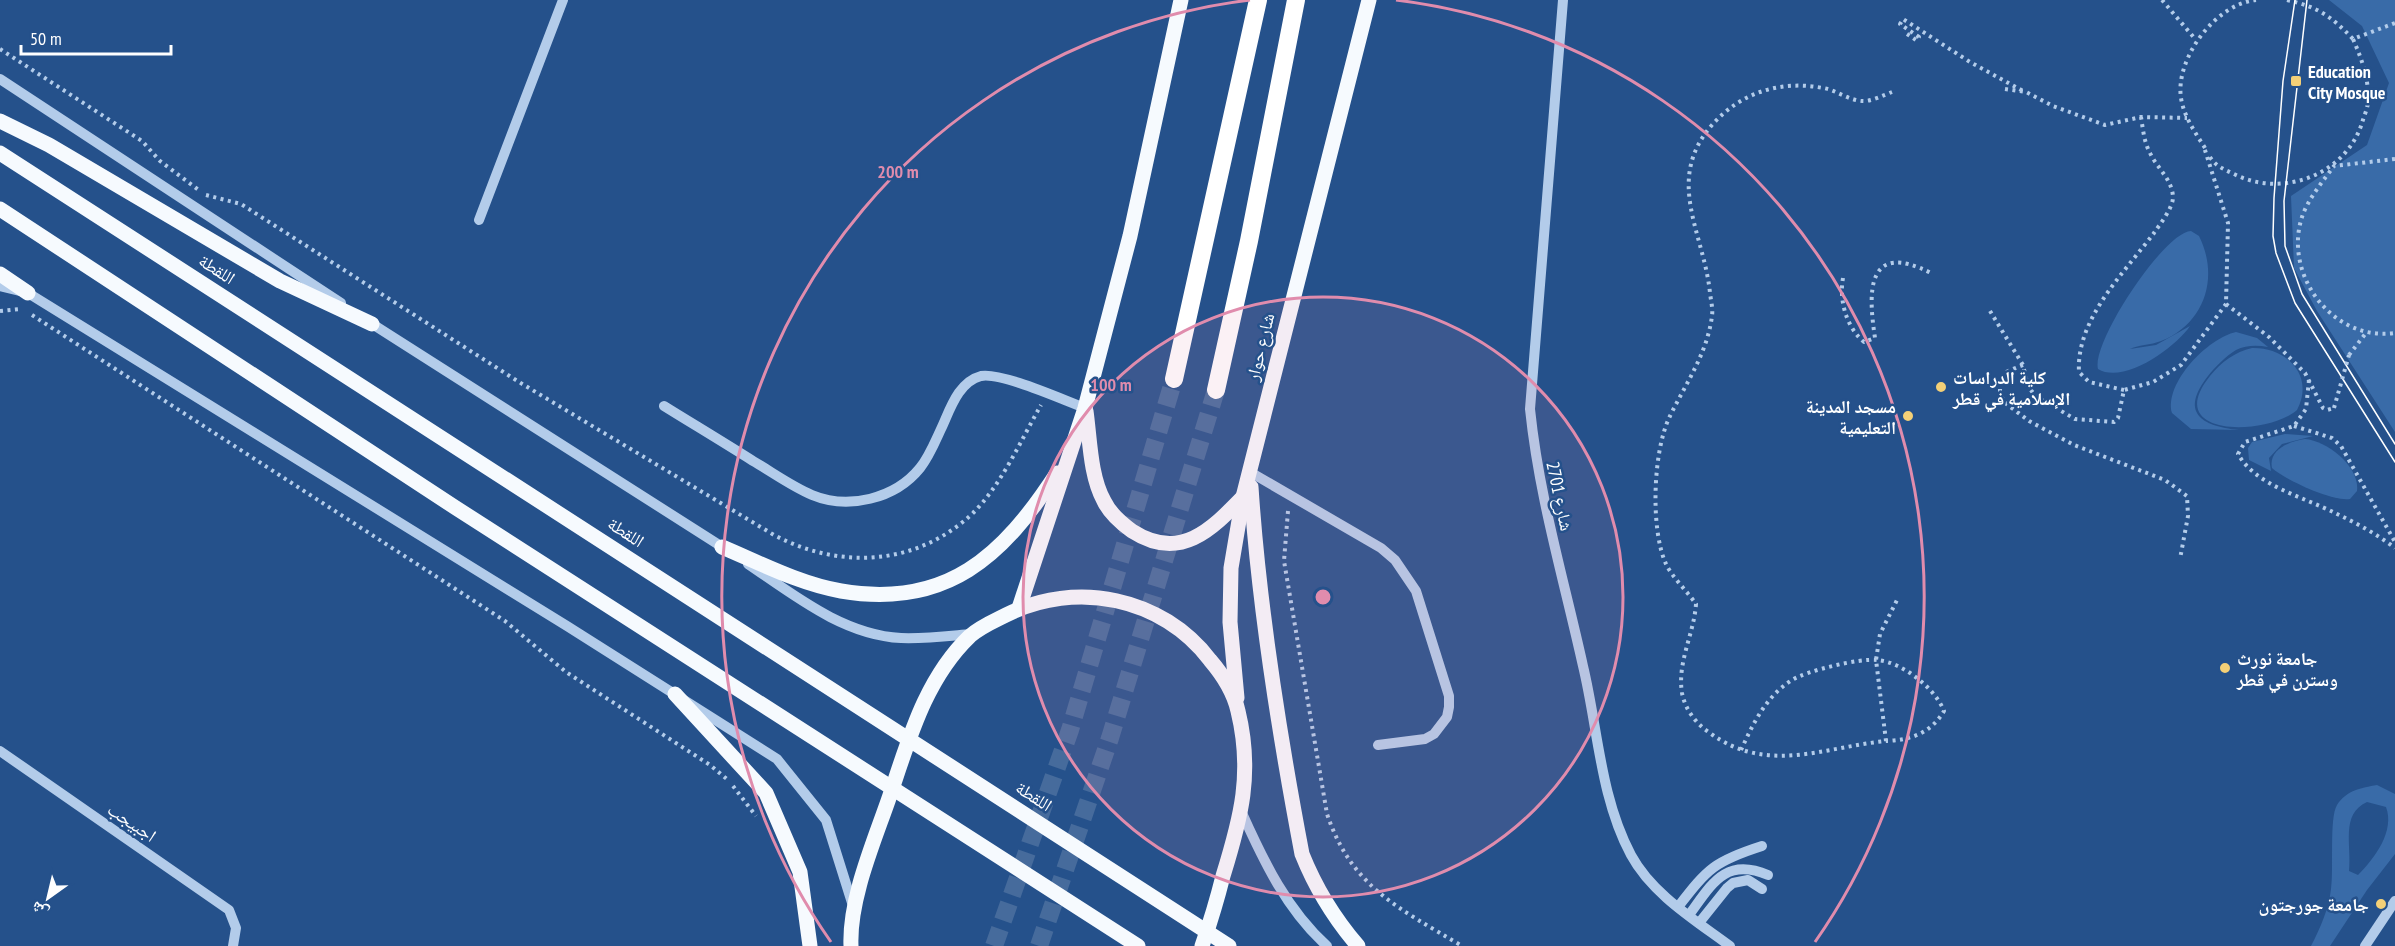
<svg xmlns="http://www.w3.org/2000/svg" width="2395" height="946" viewBox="0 0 2395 946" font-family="'PT Sans Narrow','Noto Naskh Arabic',sans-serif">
	<rect width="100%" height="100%" fill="#25518b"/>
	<g fill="#396ba8" fill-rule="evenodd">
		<polygon points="2329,0 2395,0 2395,432 2317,311 2294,268 2291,196 2367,145 2389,83 2362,26"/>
		<path d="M2191,231l8,5c21,42 5,88 -38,105 -10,4 -24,4 -31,8l26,-4 34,-19c-14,21 -66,59 -92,43 -7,-26 66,-137 93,-138z"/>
		<path d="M2236,332l21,6 11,9c-11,-2 -22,-2 -32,3 -10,6 -21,17 -28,26 -28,36 -8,50 31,54l-48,-1 -19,-16c-8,-30 36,-75 64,-81z"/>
		<path d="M2252,348c35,-1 63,28 45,62 -32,27 -136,27 -87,-34 11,-14 25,-24 42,-28z"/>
		<polygon points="2285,434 2313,436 2282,444 2269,458 2271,471 2249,460 2248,448 2252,442"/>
		<path d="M2305,439c23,2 55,28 52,52l-7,8c-17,3 -65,-19 -78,-31 -4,-19 19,-27 33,-29z"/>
		<path d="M2377,785l18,9v60l-28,36 -37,56h-19c9,-17 18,-38 20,-57 3,-19 -2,-71 6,-84 10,-15 24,-17 40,-20zM2367,802l19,5c9,24 -11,51 -28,68l-9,-4c3,-25 -9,-57 18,-69z"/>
	</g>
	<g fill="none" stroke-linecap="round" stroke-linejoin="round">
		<g stroke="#466b9c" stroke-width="18" stroke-dasharray="18 9" stroke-linecap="butt">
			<polyline points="994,946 1070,730 1174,379"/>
			<polyline points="1039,946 1110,738 1216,390"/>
		</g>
		<g stroke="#b3ccea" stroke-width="4" stroke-dasharray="3 4.5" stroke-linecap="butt">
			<polyline points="2162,0 2196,40"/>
			<path d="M2287,0c31,7 44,16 66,39l42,-16"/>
			<polyline points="1907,34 1916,40 1919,37 1900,24 1903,19 1970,62 2023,91"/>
			<polyline points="0,49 142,141 160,161 200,191"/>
			<polyline points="2005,89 2026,92 2053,106 2105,125 2141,117 2187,118"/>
			<path d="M1892,92c-8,3 -22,10 -30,9 -14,-1 -26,-11 -39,-13 -42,-8 -82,4 -111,37 -48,55 -8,108 -2,168 1,8 3,16 2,23 -5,38 -26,67 -42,100 -17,34 -20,113 -4,148 6,13 21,27 30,40 -2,30 -19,58 -14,89 3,16 14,31 28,40 57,42 114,14 176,8l-10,-81 4,-26 18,-36"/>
			<path d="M2205,148c-10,-16 -21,-31 -24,-50 -6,-39 34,-94 75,-98"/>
			<path d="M2210,157c6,10 16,13 26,18 48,23 110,-1 126,-52 2,-7 6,-15 6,-22 1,-23 -6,-41 -15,-62"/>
			<path d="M2395,159l-61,7c-11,15 -26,33 -32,51 -19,58 31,125 93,116"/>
			<path d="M206,195l35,9 278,178 255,153c66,35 143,31 199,-22 29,-29 48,-73 68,-108"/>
			<path d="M1843,278c-4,22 3,49 21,64l11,-4c-7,-46 -9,-98 56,-65"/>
			<polyline points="2226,304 2269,337 2305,373 2323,408 2327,410 2334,408"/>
			<polyline points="0,311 20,309"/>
			<polyline points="1990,311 2023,365 2028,387 2037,397 2075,419 2114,422 2118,418 2124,390 2153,382 2181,365 2226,304 2228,223 2204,147"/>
			<polyline points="32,315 505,621 566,672 710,765 728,780"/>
			<polyline points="2349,355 2366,333"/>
			<polyline points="2023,365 2008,371 2000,379 2000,392 2004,402 2029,421 2074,445 2165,480 2187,496 2188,516 2180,559"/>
			<path d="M2309,380l-3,29 -12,17 -49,16 -7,12c18,32 66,43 97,59 21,10 42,21 60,35"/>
			<path d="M2124,390l-35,-8 -10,-10c-3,-53 45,-99 75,-139 6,-9 19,-25 19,-36 -1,-18 -16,-29 -23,-44 -6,-11 -7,-24 -9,-36"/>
			<polyline points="2294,426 2332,438 2341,446 2395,542"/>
			<path d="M1288,511l-4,50 43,253c25,74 72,94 135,132"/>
			<path d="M1741,750c12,-26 25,-54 51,-70 14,-9 67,-22 85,-20 25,2 58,28 67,51 -13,22 -33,29 -58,30"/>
			<polyline points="733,786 756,816"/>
		</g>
		<g stroke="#b3ccea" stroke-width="10">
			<path d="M1563,0l-33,409c9,88 34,171 53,257 15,62 17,131 48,189 21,39 64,65 99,91"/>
			<polyline points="0,79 341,303"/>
			<polyline points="479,220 563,0"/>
			<polyline points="0,286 28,293 567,626 777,759 826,820 853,906"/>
			<polyline points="366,320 727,550"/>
			<path d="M664,406c29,18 59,36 89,55 19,11 38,25 59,34 36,15 83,4 108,-27 9,-11 15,-26 21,-39 9,-19 17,-47 40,-53 20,-4 82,24 104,32"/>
			<polyline points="1250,472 1381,548 1395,560 1416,591 1449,696 1449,707 1447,717 1434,734 1425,739 1378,745"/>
			<path d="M748,564c46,31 95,71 153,74 23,1 47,-2 70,-4"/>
			<polyline points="0,751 229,910 236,928 233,946"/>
			<path d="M1242,813c22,49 45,97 85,133"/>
			<path d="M1678,907c30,-39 37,-46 84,-61"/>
			<path d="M1689,915c23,-31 36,-58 79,-40"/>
			<polyline points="1699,923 1727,888 1733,883 1748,880 1762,889"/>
			<polyline points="2365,946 2395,901"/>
		</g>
		<g stroke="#f6fafe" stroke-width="15">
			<polyline points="0,121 49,145 280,281 372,324"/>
			<polyline points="0,153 1229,946"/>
			<polyline points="0,209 456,508 1138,946"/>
			<polyline points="0,274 28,293"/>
			<path d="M1086,411c4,28 4,65 18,90 6,13 17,22 28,30 48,31 79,-1 111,-34"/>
			<path d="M1251,487c8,122 28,246 51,367 14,35 31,63 56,92"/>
			<path d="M722,547c38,16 78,37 119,44 106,18 162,-35 216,-118"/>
			<polyline points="1019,608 1085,408 1130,236 1181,0"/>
			<polyline points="675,694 766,793 800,872 810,946"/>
			<polyline points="1237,698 1230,622 1231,568 1243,497 1369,0"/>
			<path d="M851,946c-2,-46 22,-102 37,-145 20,-58 36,-121 82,-165 10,-9 24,-15 36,-21 70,-35 156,-18 204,45 12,14 24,33 28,51 15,62 3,107 -15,165 -6,24 -13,47 -21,70"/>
		</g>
		<g stroke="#fff" stroke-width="18">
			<polyline points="1174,379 1258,0"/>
			<polyline points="1216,390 1249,241 1296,0"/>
		</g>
		<g stroke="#fff" stroke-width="1.5">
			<polyline points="2295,0 2283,81 2274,198 2273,236 2276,253 2295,303 2395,462"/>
			<polyline points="2307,0 2284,201 2285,246 2302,294 2395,444"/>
		</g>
		<polyline stroke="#b3ccea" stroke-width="4" stroke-dasharray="3 4.5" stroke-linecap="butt" points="2334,408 2349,355"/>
	</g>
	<circle cx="1323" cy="597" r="300" fill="#e08cad" fill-opacity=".12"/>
	<g fill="none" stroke="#e08cad" stroke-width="3">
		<circle cx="1323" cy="597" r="300"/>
		<path d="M831 942A601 601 0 0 1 1250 0M1396 0A601 601 0 0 1 1815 942"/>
	</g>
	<g fill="#f4d077" stroke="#25518b" stroke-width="2">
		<rect x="2290" y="75" width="12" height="12" rx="3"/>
		<circle cx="1941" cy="387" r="6"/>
		<circle cx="1908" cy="416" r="6"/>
		<circle cx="2225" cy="668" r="6"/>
		<circle cx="2381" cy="904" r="6"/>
	</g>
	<g text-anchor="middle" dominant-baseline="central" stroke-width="5" stroke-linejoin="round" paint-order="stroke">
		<g font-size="18" font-weight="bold" fill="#fff" stroke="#25518b" text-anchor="start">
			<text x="2308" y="71">Education<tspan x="2308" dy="21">City Mosque</tspan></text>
			<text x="1953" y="377">كلية الدراسات<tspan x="1953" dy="21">الإسلامية في قطر</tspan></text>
			<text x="1896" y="406" text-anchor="end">مسجد المدينة<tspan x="1896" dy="21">التعليمية</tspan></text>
			<text x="2237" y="658">جامعة نورث<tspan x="2237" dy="21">وسترن في قطر</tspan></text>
			<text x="2369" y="904" text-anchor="end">جامعة جورجتون</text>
		</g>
		<g font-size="18" fill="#fff" stroke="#25518b">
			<text transform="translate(217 269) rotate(33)">اللقطة</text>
			<text transform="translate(1260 347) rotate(-76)">شارع حوار</text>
			<text transform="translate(1560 496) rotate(78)">شارع 2701</text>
			<text transform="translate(626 532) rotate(33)">اللقطة</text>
			<text transform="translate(1034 796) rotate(33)">اللقطة</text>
			<text transform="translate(132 822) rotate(34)">اجبيجب</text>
		</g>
	</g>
	<circle cx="1323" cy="597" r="9" fill="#e08cad" stroke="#25518b" stroke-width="3"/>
	<g font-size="18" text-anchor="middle" font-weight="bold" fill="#e08cad" stroke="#25518b" stroke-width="5" stroke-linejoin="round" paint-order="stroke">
		<text x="898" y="178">200 m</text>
		<text x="1111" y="391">100 m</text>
	</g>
	<g transform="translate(48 898) rotate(214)" stroke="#25518b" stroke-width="4.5" paint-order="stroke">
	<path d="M0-4.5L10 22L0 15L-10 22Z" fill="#ffffff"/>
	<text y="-9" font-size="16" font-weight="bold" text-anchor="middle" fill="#ffffff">ش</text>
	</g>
	<path d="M21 45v9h150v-9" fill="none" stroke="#ffffff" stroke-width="3"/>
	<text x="30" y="45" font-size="18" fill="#ffffff" stroke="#25518b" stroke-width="4.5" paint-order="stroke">50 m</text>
</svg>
